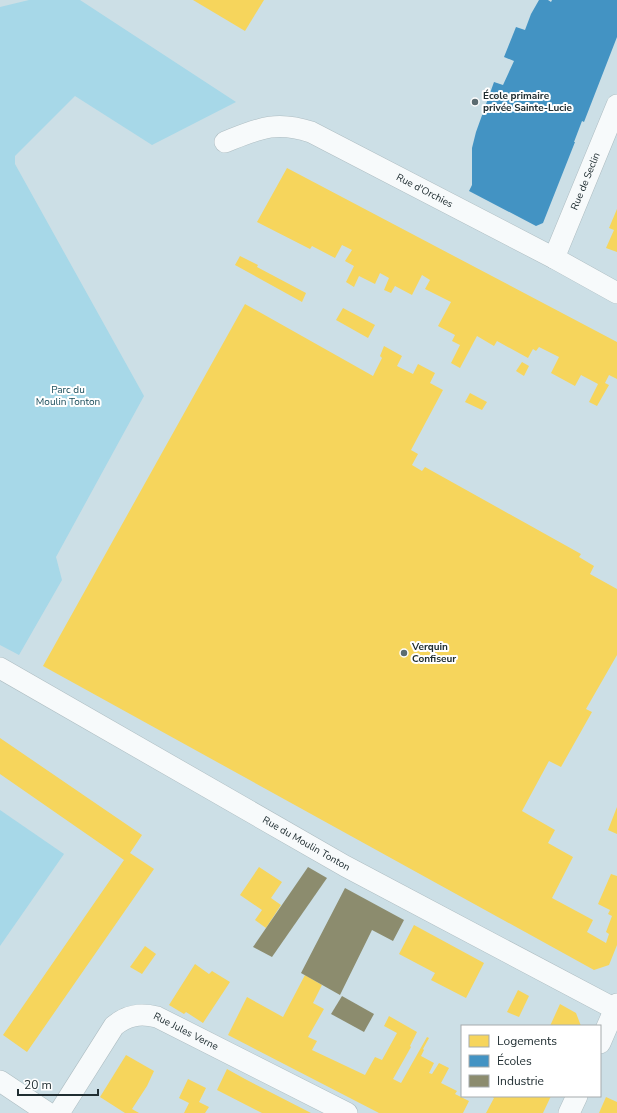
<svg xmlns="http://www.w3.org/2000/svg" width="617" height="1113" viewBox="0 0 617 1113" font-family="'Nunito Sans',sans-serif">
	<rect width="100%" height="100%" fill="#ccdfe6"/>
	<g fill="#a7d8e8">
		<polygon points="29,0 80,0 236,102 152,145 75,96 15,156 15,164 144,396 56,557 62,580 19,655 0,645 0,7"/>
		<polygon points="0,810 64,854 0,946"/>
	</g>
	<g fill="#f6d55c">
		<polygon points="193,0 264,0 245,31"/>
		<polygon points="287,168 617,342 617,379 609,375 605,383 609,385 597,406 589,402 598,384 581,375 575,386 551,373 559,357 539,347 536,351 533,349 528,358 497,341 494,346 477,336 460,368 451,363 460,345 452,341 455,335 438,326 451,302 425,289 430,280 422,275 412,295 395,286 391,293 384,290 389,278 380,273 375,284 359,276 354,287 346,282 354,266 345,261 352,250 342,245 335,258 312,246 310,249 257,222"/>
		<polygon points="617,209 617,252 606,248 614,230 609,228"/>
		<polygon points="240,256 258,265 257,267 306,293 302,302 235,265"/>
		<polygon points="245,304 373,376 382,358 380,356 384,346 402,356 397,366 413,374 418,364 435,373 430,383 443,390 411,450 418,454 412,465 422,471 425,467 581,554 579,557 594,566 590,574 617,589 617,655 586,709 592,712 561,767 549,761 522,811 555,830 548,843 573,857 552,898 593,920 587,932 606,943 609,934 606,932 612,916 608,914 610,910 598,904 611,874 617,876 617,945 609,965 594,970 43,666"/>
		<polygon points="343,308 375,325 368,338 336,320"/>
		<polygon points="522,362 529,366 524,376 516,371"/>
		<polygon points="470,393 487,402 482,410 465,402"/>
		<polygon points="0,738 142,835 130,853 154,869 27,1052 3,1035 124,860 0,774"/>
		<polygon points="617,807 617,834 608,830"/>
		<polygon points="259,867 282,882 271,898 281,905 266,928 255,920 262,910 240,895"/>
		<polygon points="414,925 484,963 466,998 431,980 435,973 399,954"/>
		<polygon points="145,946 156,954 142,974 130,967"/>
		<polygon points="195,964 209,974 212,971 230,982 203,1023 186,1012 184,1014 169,1005"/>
		<polygon points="305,975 322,985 313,1003 324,1009 308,1037 317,1041 312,1050 365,1075 375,1057 382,1060 397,1033 384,1026 389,1016 417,1032 410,1046 411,1047 393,1079 401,1083 427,1037 429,1038 423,1049 424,1050 421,1056 434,1063 429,1073 432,1074 439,1063 449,1068 441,1083 457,1091 455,1094 469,1101 463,1113 379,1113 228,1035 247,997 283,1017"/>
		<polygon points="518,990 529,996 519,1017 507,1012"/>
		<polygon points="560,1004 576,1013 581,1026 550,1026"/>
		<polygon points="126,1055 154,1071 147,1086 132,1109 139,1113 125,1113 100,1097"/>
		<polygon points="227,1069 245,1079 311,1113 262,1113 217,1090"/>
		<polygon points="188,1079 206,1088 199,1102 209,1107 205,1113 184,1113 189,1103 179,1098"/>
		<polygon points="491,1096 551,1096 543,1113 486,1113 494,1098"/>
		<polygon points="606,1097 617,1102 617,1113 599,1113"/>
	</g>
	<polygon fill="#4393c3" points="539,0 548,0 551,2 552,0 617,0 617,37 584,122 582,121 574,142 575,142 543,223 536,226 469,191 472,185 472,148 476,132 494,82 503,85 514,61 504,57 516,27 525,30 531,14"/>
	<g fill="#8c8c6e">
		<polygon points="308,867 327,878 272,957 253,947"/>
		<polygon points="345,888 404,920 393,941 372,930 340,995 301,973"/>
		<polygon points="342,996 374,1014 364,1032 331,1014"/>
	</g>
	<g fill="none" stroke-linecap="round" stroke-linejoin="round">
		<defs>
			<g id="street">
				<path id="s1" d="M225,142c33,-13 50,-22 86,-10l243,126 63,35"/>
				<path id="s2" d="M554,258l63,-153"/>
				<path id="s3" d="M0,668l345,198 272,144"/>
				<polyline points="600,1043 617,1004"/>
				<polyline points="0,1081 48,1113"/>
				<path id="s4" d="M59,1113l55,-87c13,-11 26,-13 43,-9l190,96"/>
				<polyline points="569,1113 577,1096"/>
			</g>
		</defs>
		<use href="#street" stroke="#aebdc2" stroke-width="22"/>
		<use href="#street" stroke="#f7fafb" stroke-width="21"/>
	</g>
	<g fill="#5c6c71" stroke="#fff" stroke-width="1.5">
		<circle cx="475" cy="102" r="4"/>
		<circle cx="404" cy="653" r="4"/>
	</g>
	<g text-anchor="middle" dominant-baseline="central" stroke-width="4" stroke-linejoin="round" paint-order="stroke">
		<g font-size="10" font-weight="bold" fill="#202e32" stroke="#fff" text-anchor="start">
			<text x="483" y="96">École primaire<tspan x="483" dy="12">privée Sainte-Lucie</tspan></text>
			<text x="412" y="647">Verquin<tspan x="412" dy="12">Confiseur</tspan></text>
		</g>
		<g font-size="10" fill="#202e32" stroke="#fff">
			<text stroke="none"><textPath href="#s2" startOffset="83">Rue de Seclin</textPath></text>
			<text stroke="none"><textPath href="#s1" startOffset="217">Rue d'Orchies</textPath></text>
			<text stroke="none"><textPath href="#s3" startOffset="353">Rue du Moulin Tonton</textPath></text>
			<text stroke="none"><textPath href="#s4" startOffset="181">Rue Jules Verne</textPath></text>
		</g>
		<g font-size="10" fill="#194c5a" stroke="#fff">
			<text x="68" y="390">Parc du<tspan x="68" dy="12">Moulin Tonton</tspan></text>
		</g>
	</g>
	<rect x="461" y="1025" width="140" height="72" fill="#ffffff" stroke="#a6abad"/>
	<rect x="469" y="1035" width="20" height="12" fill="#f6d55c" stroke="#a6abad"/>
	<text x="497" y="1045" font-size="12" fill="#202e32">Logements</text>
	<rect x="469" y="1055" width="20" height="12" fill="#4393c3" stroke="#a6abad"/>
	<text x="497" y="1065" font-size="12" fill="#202e32">Écoles</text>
	<rect x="469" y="1075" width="20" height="12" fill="#8c8c6e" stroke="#a6abad"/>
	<text x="497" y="1085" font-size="12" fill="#202e32">Industrie</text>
	<path d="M18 1089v6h80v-6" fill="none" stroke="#202e32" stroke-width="2"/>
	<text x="24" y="1089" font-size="12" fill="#202e32" stroke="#ffffff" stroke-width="3" paint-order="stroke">20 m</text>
</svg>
